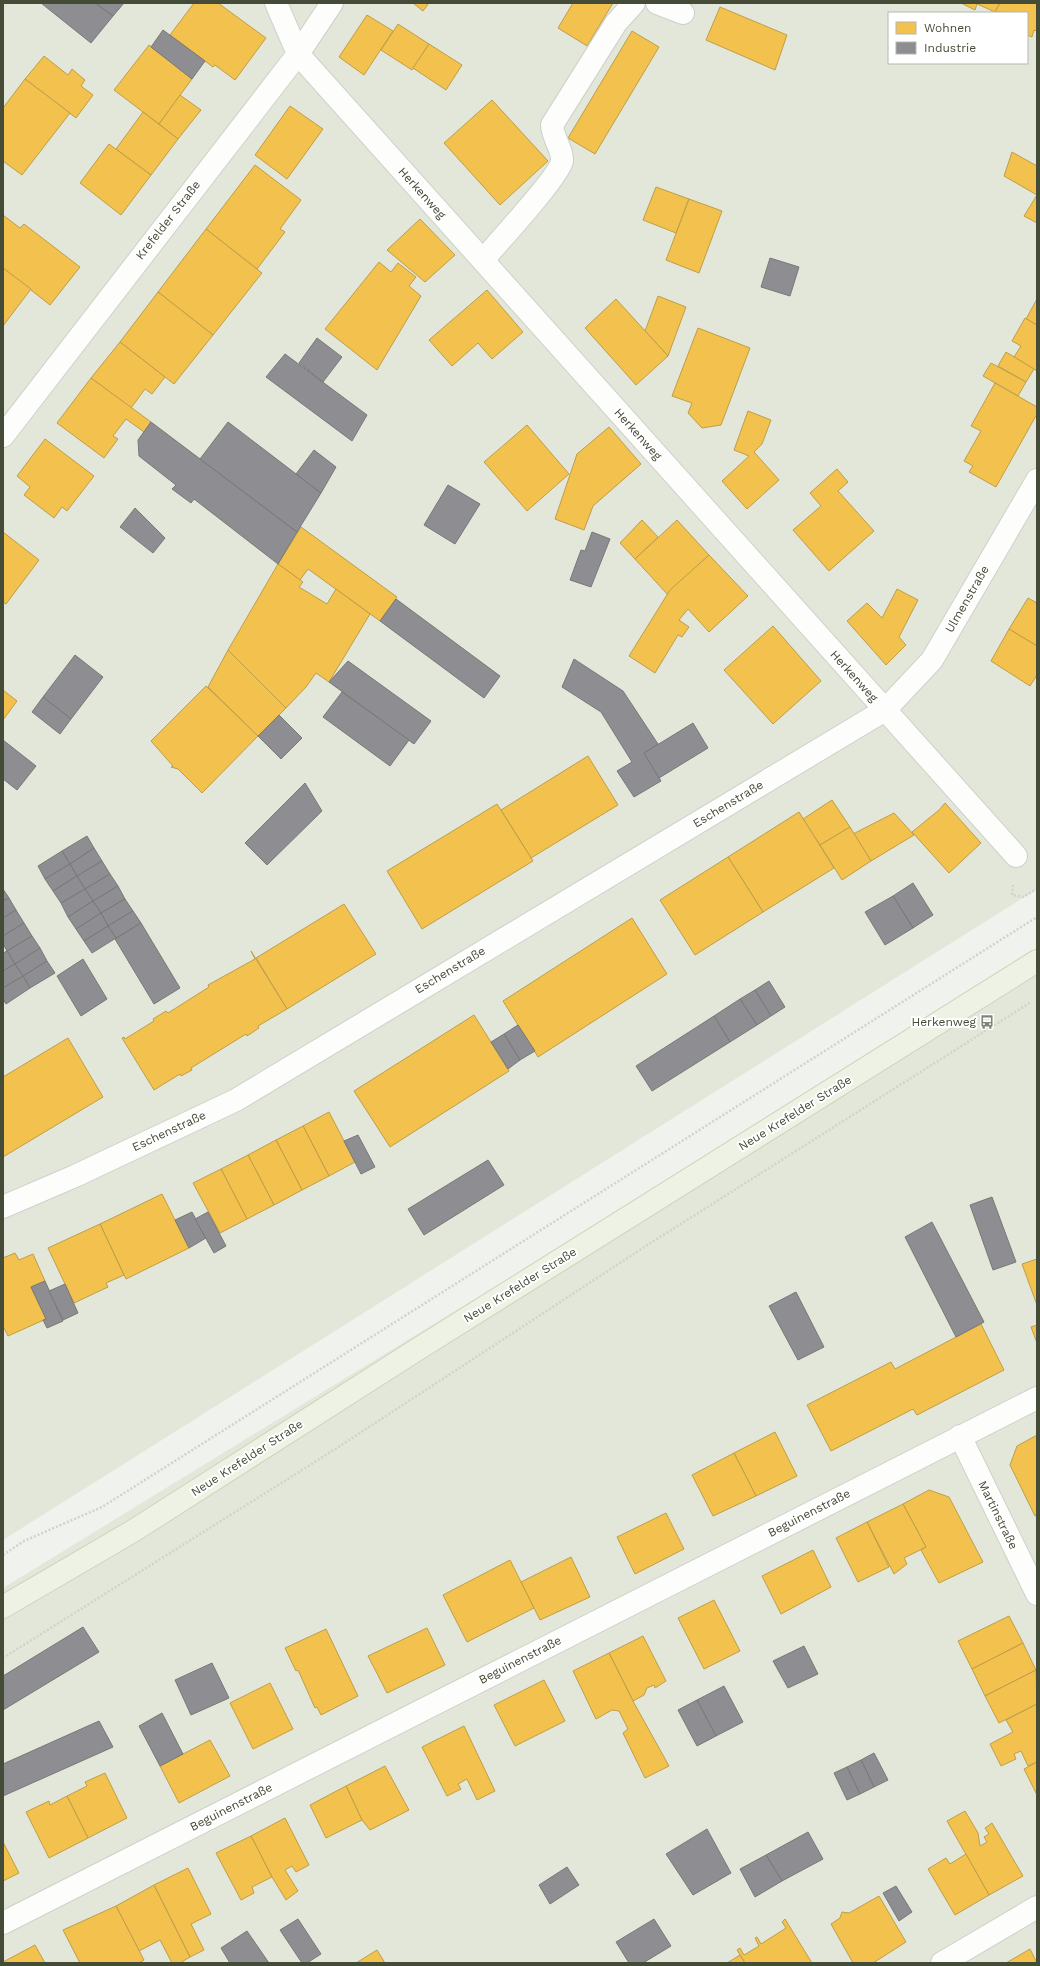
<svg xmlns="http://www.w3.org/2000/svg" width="1040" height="1966" viewBox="0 0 1040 1966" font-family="'Work Sans',sans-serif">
	<rect width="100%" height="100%" fill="#f0f3ed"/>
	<g fill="#e2e7da" fill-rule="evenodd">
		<path d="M3,3h1034v886l-1034,651zM889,13h138v50h-138z"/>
		<polygon points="1037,954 1037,1963 3,1963 3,1588"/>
	</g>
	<g fill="#f2c14e" stroke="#be9e47">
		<polygon points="194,3 218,3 266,38 235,80 215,65 213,67 170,35"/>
		<polygon points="413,3 429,3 423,11"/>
		<polygon points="573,3 613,3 587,46 558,28"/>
		<polygon points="961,3 1000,3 995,12 977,4 975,10"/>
		<polygon points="1000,3 1037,3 1037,31 1034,30 1032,37 1027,35 1027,13 995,12"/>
		<polygon points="720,7 787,35 775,70 706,40"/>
		<polygon points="367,15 393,31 364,75 339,57"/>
		<polygon points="398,24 429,44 412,70 381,50"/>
		<polygon points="632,31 659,47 595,154 568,138"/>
		<polygon points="429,44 462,65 446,90 413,68"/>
		<polygon points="149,45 192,79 159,124 114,90"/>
		<polygon points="44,56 68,75 72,69 85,80 81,86 93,95 76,118 25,79"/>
		<polygon points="25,79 70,113 22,175 3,161 3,108"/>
		<polygon points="180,95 201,110 178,139 159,124"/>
		<polygon points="492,100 548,161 500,205 444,143"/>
		<polygon points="290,106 323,129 287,179 255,155"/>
		<polygon points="143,112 178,139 151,175 116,149"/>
		<polygon points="109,144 151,175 121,215 80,183"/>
		<polygon points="1012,152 1037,166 1037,195 1004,176"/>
		<polygon points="255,165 301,200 280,229 285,232 257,269 206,229"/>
		<polygon points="656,187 689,199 676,233 643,220"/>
		<polygon points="1037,195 1037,223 1024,216"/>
		<polygon points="689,199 722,211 699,273 666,260"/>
		<polygon points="3,215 20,228 24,224 80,267 50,305 3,268"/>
		<polygon points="420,219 455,255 425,282 387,250"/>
		<polygon points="206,229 262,273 213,335 158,292"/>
		<polygon points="379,262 391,272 398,263 416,277 409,286 421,296 377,370 325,329"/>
		<polygon points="3,268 31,289 3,326"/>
		<polygon points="487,290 523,332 492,359 478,343 452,366 429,340"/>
		<polygon points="158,292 213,335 174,384 120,342"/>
		<polygon points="658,296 686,307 668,356 645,331"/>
		<polygon points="616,299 668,356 636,385 585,328"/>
		<polygon points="1037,299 1037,325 1026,319"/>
		<polygon points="1025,318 1037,325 1037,371 1014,357 1021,346 1012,341"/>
		<polygon points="698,328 750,348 721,425 702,428 688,413 692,403 672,396"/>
		<polygon points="120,342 165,377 152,394 145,389 131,408 91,378"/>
		<polygon points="1006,352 1034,369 1026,382 998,366"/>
		<polygon points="991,363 1026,382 1018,396 983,376"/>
		<polygon points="91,378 151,422 144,432 126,419 113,436 118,439 104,458 57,423"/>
		<polygon points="995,383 1037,407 1037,414 996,487 969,472 973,466 964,461 981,431 971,426"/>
		<polygon points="748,411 771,420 762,444 754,452 779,480 747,509 722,481 749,456 734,450"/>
		<polygon points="527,425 569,474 527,511 484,462"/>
		<polygon points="609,427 641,464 593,506 584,530 555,519 577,454"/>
		<polygon points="45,439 94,476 67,511 62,507 54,518 24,495 30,487 17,476"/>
		<polygon points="837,469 848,482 838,491 874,531 829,571 793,530 821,506 810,493"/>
		<polygon points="642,520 658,537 635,559 620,543"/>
		<polygon points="677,520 709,555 668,595 635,559"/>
		<polygon points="301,527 397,597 380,621 308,569 300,580 278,564"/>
		<polygon points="3,532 39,560 6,604 3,602"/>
		<polygon points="709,555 748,596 709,632 688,609 679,620 689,627 682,637 678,635 655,673 629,656 670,590"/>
		<polygon points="278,564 303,582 299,587 327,604 336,589 370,614 329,682 316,673 306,687 286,708 228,650"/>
		<polygon points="897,589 918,600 899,637 906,645 886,665 847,621 867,603 882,618"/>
		<polygon points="1028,598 1037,603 1037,646 1009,629"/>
		<polygon points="773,626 821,681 773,724 724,670"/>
		<polygon points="1009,629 1037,646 1037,675 1030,686 991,661"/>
		<polygon points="228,650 286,708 258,736 208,687"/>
		<polygon points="206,686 258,736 202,793 178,769 171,767 173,766 151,741"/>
		<polygon points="3,690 17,701 3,720"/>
		<polygon points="588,756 618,805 531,858 501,810"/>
		<polygon points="832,800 850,827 820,845 803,819"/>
		<polygon points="945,803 981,843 949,873 912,832 939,810"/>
		<polygon points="497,804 533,861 422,929 387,871"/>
		<polygon points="799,812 834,868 763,912 728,857"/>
		<polygon points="894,813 914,835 871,861 853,834"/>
		<polygon points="850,827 871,861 842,880 820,845"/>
		<polygon points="728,857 763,912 695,955 660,900"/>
		<polygon points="344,904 376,954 287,1009 256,958"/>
		<polygon points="632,918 667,974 538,1057 503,1001"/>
		<polygon points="251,951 287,1009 258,1026 259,1028 247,1036 246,1034 191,1068 192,1070 181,1076 180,1074 154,1090 122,1038 124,1037 125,1039 154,1021 153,1019 166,1011 168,1013 209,987 208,985 255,959"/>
		<polygon points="474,1015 509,1071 390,1147 354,1091"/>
		<polygon points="68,1038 103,1097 3,1157 3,1077"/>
		<polygon points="329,1112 355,1162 329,1176 303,1126"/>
		<polygon points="303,1126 329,1176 302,1190 276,1140"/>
		<polygon points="276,1140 302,1190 274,1205 248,1155"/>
		<polygon points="248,1155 274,1205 247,1219 221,1169"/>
		<polygon points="221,1169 247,1219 220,1233 193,1183"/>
		<polygon points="162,1194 189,1248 126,1279 100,1224"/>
		<polygon points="100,1224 124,1275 106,1283 108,1287 74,1303 48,1248"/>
		<polygon points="15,1253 19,1260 33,1254 45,1281 31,1287 46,1319 8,1336 3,1326 3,1258"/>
		<polygon points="1037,1259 1037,1305 1022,1264"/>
		<polygon points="981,1324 1004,1370 917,1415 913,1409 831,1451 807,1405 891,1362 895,1369"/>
		<polygon points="1037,1325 1037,1343 1031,1327"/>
		<polygon points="775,1432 797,1476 756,1496 734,1453"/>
		<polygon points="1037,1435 1037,1515 1035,1516 1010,1465 1017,1446"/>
		<polygon points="734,1453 756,1496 713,1516 692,1475"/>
		<polygon points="929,1490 949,1497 983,1562 939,1583 921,1550 926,1547 903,1504"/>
		<polygon points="903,1504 926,1547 904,1558 907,1564 894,1574 867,1522"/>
		<polygon points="666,1513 684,1549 635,1574 617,1537"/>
		<polygon points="867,1522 889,1567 858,1582 836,1538"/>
		<polygon points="813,1550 831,1587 781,1614 762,1576"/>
		<polygon points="571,1557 590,1597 540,1620 521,1582"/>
		<polygon points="510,1560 534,1608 467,1642 443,1595"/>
		<polygon points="714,1600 740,1651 704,1669 678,1618"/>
		<polygon points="1009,1616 1023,1643 972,1669 958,1641"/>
		<polygon points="427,1628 445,1665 387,1693 368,1656"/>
		<polygon points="326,1629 358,1696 321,1715 317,1707 315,1708 298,1670 296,1671 285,1648"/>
		<polygon points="643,1636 666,1681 655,1688 654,1685 647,1688 644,1695 633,1701 609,1653"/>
		<polygon points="1023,1643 1036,1670 985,1696 972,1669"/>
		<polygon points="609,1653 634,1703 669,1766 645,1778 623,1733 628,1729 619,1711 612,1710 596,1719 573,1671"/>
		<polygon points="1036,1670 1037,1704 999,1723 985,1696"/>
		<polygon points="544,1680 565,1721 515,1746 494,1705"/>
		<polygon points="270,1683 293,1729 253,1749 230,1703"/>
		<polygon points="1037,1704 1037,1762 1028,1766 1021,1751 1014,1754 1016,1759 1001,1766 990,1744 1013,1732 1006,1720"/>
		<polygon points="464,1726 495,1791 477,1800 467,1779 458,1784 461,1789 447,1796 422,1747"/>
		<polygon points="210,1740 230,1776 179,1803 160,1766"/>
		<polygon points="1037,1762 1037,1795 1024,1769"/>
		<polygon points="385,1766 409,1810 370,1830 362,1820 346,1786"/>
		<polygon points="105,1773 127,1818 88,1838 67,1796 87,1786 85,1782"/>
		<polygon points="346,1786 362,1820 326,1838 310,1805"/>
		<polygon points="67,1796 88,1838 49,1858 26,1812 49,1801 50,1805"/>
		<polygon points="965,1811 978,1833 980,1846 987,1842 984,1837 989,1834 985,1828 992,1823 1023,1876 989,1895 947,1821"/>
		<polygon points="285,1818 309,1865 296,1872 292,1866 285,1870 298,1891 286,1900 272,1877 251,1836"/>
		<polygon points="251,1836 272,1877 252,1887 254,1893 241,1900 216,1853"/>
		<polygon points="3,1842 19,1873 3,1881"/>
		<polygon points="966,1854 989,1895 955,1915 928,1869 946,1858 950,1864"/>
		<polygon points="188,1868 211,1914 191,1924 204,1950 190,1957 154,1885"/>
		<polygon points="154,1885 190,1957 180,1963 172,1963 160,1940 139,1951 116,1906"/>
		<polygon points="879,1896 906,1942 873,1963 853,1963 831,1924 840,1918 842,1912 849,1913"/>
		<polygon points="116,1906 144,1960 139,1963 80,1963 63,1930"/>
		<polygon points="785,1919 812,1963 745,1963 737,1950 740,1948 744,1955 759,1946 755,1938 757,1937 761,1944 786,1928 782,1922"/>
		<polygon points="35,1945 45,1963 3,1963 3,1962"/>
		<polygon points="1030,1949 1037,1963 1006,1963"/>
		<polygon points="377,1950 385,1963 356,1963"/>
		<polygon points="740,1955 745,1963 727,1963"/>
	</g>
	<g fill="#8d8d92" stroke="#777977">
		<polygon points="41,3 95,3 113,16 91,43"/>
		<polygon points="98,3 124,3 113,16 97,4"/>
		<polygon points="163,30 205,61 192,79 151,47"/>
		<polygon points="770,258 799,267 790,296 761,287"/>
		<polygon points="317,338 342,357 323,382 299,363"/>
		<polygon points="285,354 367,415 352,441 266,377"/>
		<polygon points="151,422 297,532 278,564 194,499 191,503 172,489 176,485 139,456 138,440"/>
		<polygon points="228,422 321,493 297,532 200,459"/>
		<polygon points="314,450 336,467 321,493 296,474"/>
		<polygon points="448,485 480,504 455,544 424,525"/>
		<polygon points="135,508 165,538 153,553 120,527"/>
		<polygon points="592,532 610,539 591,587 570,580 581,550 585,551"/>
		<polygon points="396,599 500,676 484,698 380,621"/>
		<polygon points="75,655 103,677 71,719 43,697"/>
		<polygon points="574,659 623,691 658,744 644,753 661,781 634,797 617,771 632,762 601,712 562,687"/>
		<polygon points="348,661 431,721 414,744 329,682"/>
		<polygon points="342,692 409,740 390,766 323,717"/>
		<polygon points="43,697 71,719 60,734 32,712"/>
		<polygon points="279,715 302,738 281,759 258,736"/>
		<polygon points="693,723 708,748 659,778 644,753"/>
		<polygon points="3,740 36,766 17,790 3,779"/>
		<polygon points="305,783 322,811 267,865 245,843"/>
		<polygon points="87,836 94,848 70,864 62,851"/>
		<polygon points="94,848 102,861 77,876 70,864"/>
		<polygon points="62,851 70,864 45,879 38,866"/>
		<polygon points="102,861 110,874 85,889 77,876"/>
		<polygon points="70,864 77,876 53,891 45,879"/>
		<polygon points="110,874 118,886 93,901 85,889"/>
		<polygon points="77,876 85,889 61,903 53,891"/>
		<polygon points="913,883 933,915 913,928 893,896"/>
		<polygon points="118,886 125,899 101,913 93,901"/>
		<polygon points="3,889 9,898 3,901"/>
		<polygon points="85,889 93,901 68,917 61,903"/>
		<polygon points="893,896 913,928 885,945 865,912"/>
		<polygon points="9,898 16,910 3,918 3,901"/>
		<polygon points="125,899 133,911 108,926 101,913"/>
		<polygon points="93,901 101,913 76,929 68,917"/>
		<polygon points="16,910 24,923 3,936 3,918"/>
		<polygon points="133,911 141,923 116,938 108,926"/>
		<polygon points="101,913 108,926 84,941 76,929"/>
		<polygon points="24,923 32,936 7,951 3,944 3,936"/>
		<polygon points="141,923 180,988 154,1004 115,939"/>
		<polygon points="108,926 116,938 92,953 84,941"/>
		<polygon points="32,936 40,948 15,964 7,951"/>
		<polygon points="40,948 47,961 23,976 15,964"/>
		<polygon points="7,951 15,964 3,971 3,953"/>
		<polygon points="83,959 107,999 81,1016 57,976"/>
		<polygon points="47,961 55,973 30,988 23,976"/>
		<polygon points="15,964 23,976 3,988 3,971"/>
		<polygon points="23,976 30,988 6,1004 3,999 3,988"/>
		<polygon points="769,981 785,1007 771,1016 755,990"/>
		<polygon points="755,990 771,1016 757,1025 740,999"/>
		<polygon points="740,999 757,1025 730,1042 714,1016"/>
		<polygon points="714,1016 730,1042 652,1091 636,1066"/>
		<polygon points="518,1025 535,1051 520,1060 504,1034"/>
		<polygon points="504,1034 520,1060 508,1069 491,1042"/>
		<polygon points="358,1135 375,1167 361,1174 344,1141"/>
		<polygon points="488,1160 504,1185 424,1235 408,1209"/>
		<polygon points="992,1197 1016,1262 993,1270 970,1205"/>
		<polygon points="192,1212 206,1238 189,1248 175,1220"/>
		<polygon points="208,1212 226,1246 214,1253 195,1219"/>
		<polygon points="932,1222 984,1322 956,1337 905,1237"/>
		<polygon points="45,1281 63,1321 47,1328 43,1320 46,1319 31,1287"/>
		<polygon points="65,1284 78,1313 63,1320 49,1291"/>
		<polygon points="796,1292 824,1347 798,1360 769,1306"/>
		<polygon points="83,1627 99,1652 3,1710 3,1676"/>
		<polygon points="804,1646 818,1674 788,1688 773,1661"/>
		<polygon points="212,1663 229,1698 191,1715 175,1680"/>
		<polygon points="724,1686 743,1722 716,1736 697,1700"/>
		<polygon points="697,1700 716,1736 697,1746 678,1710"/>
		<polygon points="162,1713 183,1754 160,1766 139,1726"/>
		<polygon points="99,1721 113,1747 3,1796 3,1764"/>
		<polygon points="874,1753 888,1780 874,1787 861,1760"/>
		<polygon points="861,1760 874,1787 860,1794 847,1767"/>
		<polygon points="847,1767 860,1794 847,1800 834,1773"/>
		<polygon points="707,1829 731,1873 693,1895 666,1854"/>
		<polygon points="808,1832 823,1859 782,1881 766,1855"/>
		<polygon points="766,1855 782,1881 755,1897 740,1869"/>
		<polygon points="567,1867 579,1885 550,1904 539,1885"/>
		<polygon points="896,1886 912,1912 899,1921 883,1893"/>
		<polygon points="298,1919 321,1954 307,1963 302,1963 280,1930"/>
		<polygon points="654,1919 671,1946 643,1963 629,1963 616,1942"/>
		<polygon points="247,1931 269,1963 230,1963 221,1948"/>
	</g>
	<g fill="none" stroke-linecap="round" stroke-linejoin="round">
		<defs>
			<g id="minor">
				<polyline points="276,3 298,54 1016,856"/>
				<polyline points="657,3 683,13"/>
				<path d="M483,260c13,-15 77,-85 79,-99 1,-11 -9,-22 -10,-36l64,-102 18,-20"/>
				<polyline points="3,436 298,54 332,3"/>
				<polyline points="3,1207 75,1176 236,1100 885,710 932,660 1037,480"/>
				<polyline points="960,1436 1037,1594"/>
				<polyline points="3,1923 1037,1398"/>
				<polyline points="942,1963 1037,1907"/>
			</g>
			<polyline id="major" points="3,1607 133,1531 418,1349 1037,961"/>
		</defs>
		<use href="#minor" stroke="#ced1ca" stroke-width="24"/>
		<use href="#major" stroke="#cad6b9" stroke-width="24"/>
		<g stroke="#d0d3cb" stroke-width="2.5" stroke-dasharray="2 2" stroke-linecap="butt">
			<polyline points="1013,885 1012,895 1023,897 1037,889"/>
			<polyline points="3,1555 24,1541 102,1507 1037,917"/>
			<polyline points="3,1658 337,1448 646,1246 1031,1002"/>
		</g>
		<use href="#minor" stroke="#fdfdfc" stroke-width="22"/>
		<use href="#major" stroke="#edf2e5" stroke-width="22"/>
	</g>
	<defs>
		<symbol id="bus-bare" viewBox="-9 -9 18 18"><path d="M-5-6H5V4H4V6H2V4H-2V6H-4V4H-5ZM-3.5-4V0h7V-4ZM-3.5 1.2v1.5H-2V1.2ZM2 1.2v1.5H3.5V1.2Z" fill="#808677" stroke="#fff" stroke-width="2.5" paint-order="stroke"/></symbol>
	</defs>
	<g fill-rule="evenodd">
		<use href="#bus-bare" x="977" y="1012" width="20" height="20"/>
	</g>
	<g text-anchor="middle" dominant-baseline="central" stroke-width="4" stroke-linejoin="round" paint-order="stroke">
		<g font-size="12" fill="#444b37" stroke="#fff">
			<text transform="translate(422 193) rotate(48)">Herkenweg</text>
			<text transform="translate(168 220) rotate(-52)">Krefelder Straße</text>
			<text transform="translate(638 434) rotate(48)">Herkenweg</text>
			<text transform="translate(967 599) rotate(-60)">Ulmenstraße</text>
			<text transform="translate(854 676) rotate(48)">Herkenweg</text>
			<text transform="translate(728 804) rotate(-31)">Eschenstraße</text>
			<text transform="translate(450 970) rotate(-31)">Eschenstraße</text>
			<text transform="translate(795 1113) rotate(-32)">Neue Krefelder Straße</text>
			<text transform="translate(169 1131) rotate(-25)">Eschenstraße</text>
			<text transform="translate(520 1285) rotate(-32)">Neue Krefelder Straße</text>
			<text transform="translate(247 1458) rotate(-33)">Neue Krefelder Straße</text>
			<text transform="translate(809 1513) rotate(-27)">Beguinenstraße</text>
			<text transform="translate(998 1515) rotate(64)">Martinstraße</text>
			<text transform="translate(520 1660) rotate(-27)">Beguinenstraße</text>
			<text transform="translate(231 1807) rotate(-27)">Beguinenstraße</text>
		</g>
		<g font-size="12" fill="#444b37" stroke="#fff" text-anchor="end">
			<text x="976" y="1022">Herkenweg</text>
		</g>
	</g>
	<rect width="1040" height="1966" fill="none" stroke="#444b37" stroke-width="8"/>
	<rect x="888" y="12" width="140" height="52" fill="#ffffff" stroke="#b4b7af"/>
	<rect x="896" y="22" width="20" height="12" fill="#f2c14e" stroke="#b4b7af"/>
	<text x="924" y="32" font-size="12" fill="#444b37">Wohnen</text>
	<rect x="896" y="42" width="20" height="12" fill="#8d8d92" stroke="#b4b7af"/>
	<text x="924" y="52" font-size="12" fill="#444b37">Industrie</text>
</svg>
